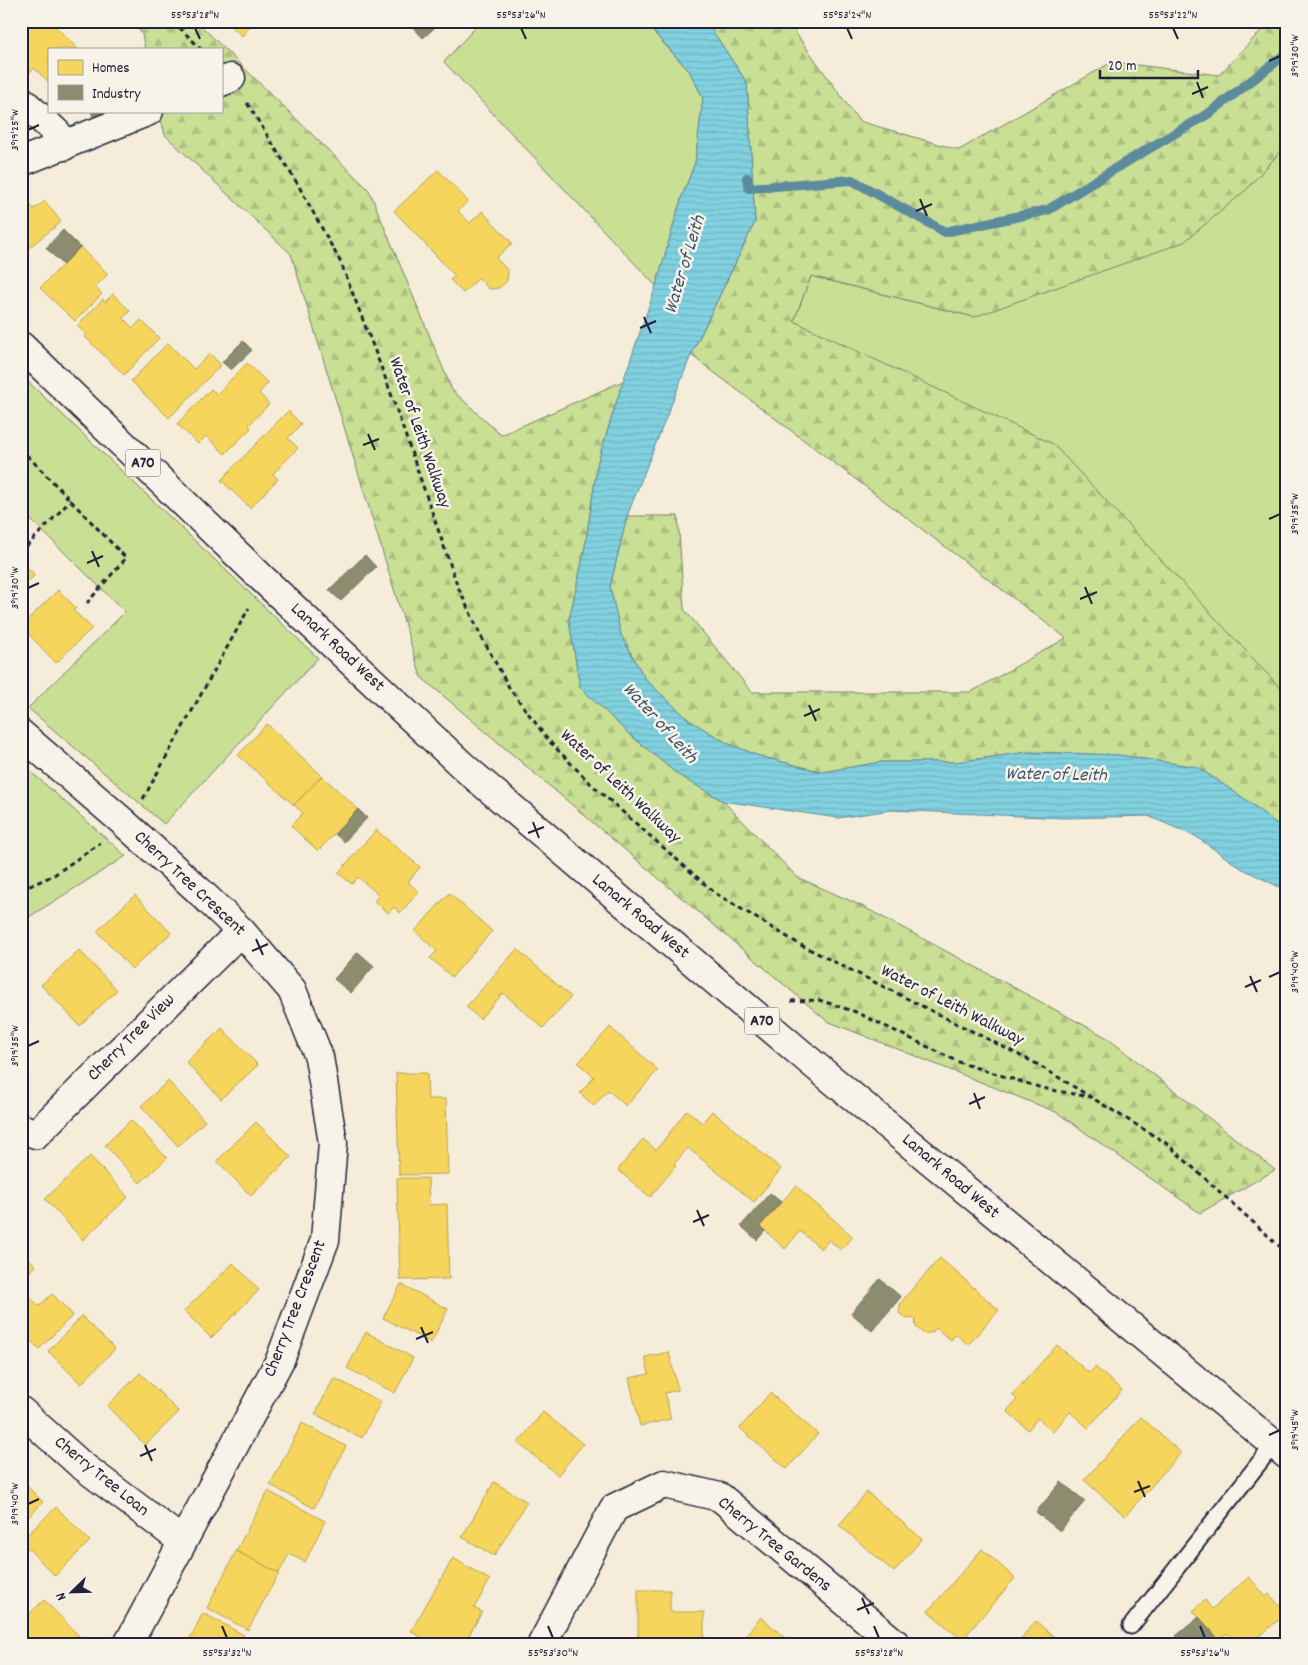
<svg xmlns="http://www.w3.org/2000/svg" width="1308" height="1665" viewBox="0 0 1308 1665" font-family="Dekko,sans-serif">
	<defs>
		<pattern id="forest-firs" width="22" height="20" patternUnits="userSpaceOnUse" patternTransform="scale(1.25)"><rect width="22" height="20" fill="#c9df94"/><path d="M5 1l3.5 6h-7zM16 11l3.5 6h-7z" fill="#acbf80"/></pattern>
		<pattern id="water-rules" width="6" height="5" patternUnits="userSpaceOnUse" patternTransform="scale(1.25)"><rect width="6" height="5" fill="#82d1e0"/><path d="M0 2.5h6" fill="none" stroke="#70b3c1"/></pattern>
	</defs>
	<rect width="100%" height="100%" fill="#f5edda"/>
	<filter id="ink" filterUnits="userSpaceOnUse"><feTurbulence type="fractalNoise" baseFrequency=".02" numOctaves="2"/><feDisplacementMap in="SourceGraphic" scale="10" xChannelSelector="R" yChannelSelector="G"/><feConvolveMatrix kernelMatrix="1 2 1 2 8 2 1 2 1" color-interpolation-filters="sRGB"/></filter>
	<g filter="url(#ink)">
		<g fill="#c9df94" stroke="#768068">
			<polygon points="481,21 643,21 690,72 703,98 695,163 681,199 656,286 444,62"/>
			<polygon points="1287,144 1287,695 794,321 811,276 974,317 1246,190"/>
			<polygon points="21,375 318,658 164,824 28,708 125,612 21,510"/>
			<polygon points="21,763 126,856 21,922"/>
		</g>
		<g fill="url(#forest-firs)" stroke="#768068">
			<polygon points="131,21 196,21 369,190 452,390 501,435 623,381 598,461 584,553 569,620 580,687 628,733 677,774 723,801 797,877 862,906 1106,1037 1275,1170 1200,1213 1056,1112 827,1021 421,677 291,254 165,135 159,111 221,111 221,49 145,49 142,34"/>
			<polygon points="706,21 787,21 859,121 959,150 1112,62 1219,75 1270,21 1287,21 1287,144 1246,190 1184,242 974,317 811,276 794,321 1053,444 1287,695 1287,832 1245,799 1197,767 1118,755 1028,752 956,762 881,762 823,772 759,756 727,743 689,720 645,679 621,635 610,587 627,516 678,516 684,609 752,692 971,692 1066,638 691,355 755,222 747,83"/>
		</g>
		<polygon fill="url(#water-rules)" stroke="#5c8b9e" points="644,21 706,21 747,83 755,222 691,355 627,516 610,587 621,635 645,679 689,720 727,743 759,756 822,772 881,762 956,762 1028,752 1118,755 1197,767 1245,799 1287,832 1287,891 1241,868 1195,836 1148,816 1065,818 891,810 838,818 723,801 677,774 628,733 580,687 569,620 584,553 598,461 623,381 656,286 681,199 695,163 703,98 690,72"/>
		<g fill="#f6d55c" stroke="#b69f52">
			<polygon points="21,21 50,21 78,49 49,49 49,82 34,68 24,78 21,76"/>
			<polygon points="226,21 255,21 242,36"/>
			<polygon points="438,170 468,201 458,211 470,223 482,211 512,243 496,258 508,271 507,281 499,288 489,289 479,278 463,293 450,280 455,276 394,211"/>
			<polygon points="24,197 34,209 45,201 61,222 21,254 21,199"/>
			<polygon points="80,247 108,274 95,287 102,294 75,321 40,288"/>
			<polygon points="113,294 130,311 123,318 133,328 141,320 159,338 124,375 85,337 87,335 77,326 103,299 105,302"/>
			<polygon points="168,343 194,369 210,354 221,365 169,418 131,381"/>
			<polygon points="247,363 268,383 259,393 269,404 249,425 251,428 225,454 206,436 198,444 177,424 211,389 217,394"/>
			<polygon points="288,411 301,424 288,438 298,448 273,474 278,479 250,508 221,480"/>
			<polygon points="21,561 35,575 21,588"/>
			<polygon points="58,590 76,608 73,610 92,628 56,663 21,626"/>
			<polygon points="267,724 322,776 294,805 238,755"/>
			<polygon points="322,776 358,809 318,851 291,826 303,813 294,805"/>
			<polygon points="376,830 420,867 408,882 419,892 400,913 394,907 388,913 374,901 379,895 358,877 352,884 338,873"/>
			<polygon points="449,893 492,931 452,977 430,958 437,951 415,931"/>
			<polygon points="135,895 171,933 132,969 97,931"/>
			<polygon points="517,949 571,997 543,1028 503,993 480,1019 466,1007"/>
			<polygon points="79,950 117,990 80,1026 41,985"/>
			<polygon points="610,1027 658,1070 626,1106 608,1090 594,1106 580,1093 594,1077 578,1063"/>
			<polygon points="222,1028 258,1065 221,1099 186,1062"/>
			<polygon points="396,1073 427,1073 428,1099 446,1099 448,1174 399,1175"/>
			<polygon points="168,1081 205,1121 178,1146 141,1106"/>
			<polygon points="687,1110 702,1123 712,1111 781,1169 754,1202 688,1148 674,1164 676,1166 650,1197 618,1170 643,1139 656,1150"/>
			<polygon points="131,1120 167,1158 140,1183 105,1145"/>
			<polygon points="256,1122 291,1157 251,1196 217,1161"/>
			<polygon points="90,1156 128,1197 83,1240 45,1199"/>
			<polygon points="397,1178 428,1178 429,1205 447,1204 449,1279 400,1280"/>
			<polygon points="796,1186 853,1237 841,1250 829,1240 821,1249 800,1231 785,1249 760,1226"/>
			<polygon points="21,1250 36,1266 21,1281"/>
			<polygon points="940,1258 999,1310 968,1345 956,1334 951,1340 936,1328 932,1333 923,1333 916,1327 915,1318 907,1319 899,1313 900,1305 906,1296"/>
			<polygon points="233,1263 259,1290 211,1338 184,1311"/>
			<polygon points="401,1284 448,1309 431,1343 383,1318"/>
			<polygon points="27,1294 39,1306 52,1294 73,1315 39,1349 21,1331 21,1300"/>
			<polygon points="82,1316 115,1349 81,1384 48,1351"/>
			<polygon points="366,1332 413,1358 395,1393 347,1368"/>
			<polygon points="1057,1345 1089,1373 1095,1367 1122,1390 1088,1428 1070,1412 1053,1432 1038,1418 1028,1430 1007,1411 1017,1399 1012,1395"/>
			<polygon points="669,1352 678,1390 665,1393 671,1419 640,1426 629,1378 649,1374 645,1357"/>
			<polygon points="140,1373 179,1412 145,1445 107,1406"/>
			<polygon points="334,1378 381,1402 362,1438 315,1414"/>
			<polygon points="770,1393 818,1434 787,1469 740,1428"/>
			<polygon points="543,1412 583,1444 558,1475 518,1443"/>
			<polygon points="1141,1417 1181,1453 1125,1516 1084,1480"/>
			<polygon points="302,1423 346,1446 314,1508 270,1485"/>
			<polygon points="21,1480 43,1502 21,1525"/>
			<polygon points="494,1482 527,1502 494,1556 462,1537"/>
			<polygon points="268,1491 325,1521 305,1562 289,1554 279,1573 236,1551"/>
			<polygon points="867,1492 922,1539 894,1572 839,1525"/>
			<polygon points="56,1507 90,1541 55,1576 21,1541"/>
			<polygon points="982,1549 1015,1578 962,1640 928,1611"/>
			<polygon points="236,1551 279,1573 248,1630 207,1608"/>
			<polygon points="453,1558 490,1580 474,1608 482,1612 464,1644 433,1644 411,1631"/>
			<polygon points="1249,1577 1266,1597 1269,1594 1286,1613 1251,1644 1236,1644 1227,1633 1219,1640 1193,1611 1205,1600 1212,1609"/>
			<polygon points="638,1590 670,1590 670,1612 704,1612 704,1644 638,1644"/>
			<polygon points="44,1600 82,1639 77,1644 21,1644 21,1622"/>
			<polygon points="203,1613 244,1635 240,1644 187,1644"/>
			<polygon points="761,1617 792,1644 738,1644"/>
			<polygon points="1036,1621 1062,1644 1016,1644"/>
		</g>
		<g fill="#8c8c6e" stroke="#6c6c5f">
			<polygon points="407,21 442,21 423,38"/>
			<polygon points="91,111 124,111 95,122"/>
			<polygon points="63,230 80,247 63,265 46,248"/>
			<polygon points="243,341 252,350 231,370 222,362"/>
			<polygon points="365,555 376,567 341,601 329,590"/>
			<polygon points="358,809 367,818 344,842 335,834"/>
			<polygon points="358,952 374,966 351,993 334,979"/>
			<polygon points="770,1193 781,1202 760,1226 765,1231 757,1240 741,1226"/>
			<polygon points="880,1279 901,1297 872,1331 851,1313"/>
			<polygon points="1061,1482 1085,1501 1060,1531 1036,1512"/>
			<polygon points="1199,1617 1216,1636 1208,1644 1185,1644 1176,1636"/>
		</g>
		<g fill="none" stroke-linecap="round" stroke-linejoin="round">
			<polyline stroke="#5c8b9e" stroke-width="10" points="747,178 749,188 852,180 945,232 1048,210 1121,165 1211,112 1287,53"/>
			<defs>
				<polyline id="lane" points="1131,1626 1274,1444"/>
				<g id="street">
					<polyline points="221,82 231,78"/>
					<polyline points="21,100 57,133 64,146"/>
					<polyline points="21,162 149,111"/>
					<polyline points="21,734 122,821 198,890 241,931 292,990 319,1057 333,1143 325,1240 280,1360 128,1644"/>
					<polyline points="21,1128 36,1134 241,931"/>
					<polyline points="21,1411 80,1464 182,1541"/>
					<polyline points="542,1644 614,1508 664,1484 720,1497 896,1644"/>
				</g>
				<polyline id="primary" points="21,346 265,581 465,768 812,1063 1287,1455"/>
			</defs>
			<use href="#lane" stroke="#22223b" stroke-width="19"/>
			<use href="#street" stroke="#22223b" stroke-width="31"/>
			<use href="#primary" stroke="#22223b" stroke-width="31"/>
			<g stroke="#22223b" stroke-width="3" stroke-dasharray="5 4" stroke-linecap="butt">
				<polyline points="173,21 201,49"/>
				<polyline points="247,103 297,183 341,263 388,385 458,587 481,636 510,689 549,741 591,784 715,893 799,944 1035,1063 1166,1143 1287,1253"/>
				<polyline points="21,449 126,558 87,603"/>
				<polyline points="26,547 71,500"/>
				<polyline points="143,799 249,608"/>
				<polyline points="21,890 54,875 100,843"/>
				<polyline points="791,1001 819,1000 856,1012 961,1063 1042,1088 1089,1097"/>
			</g>
			<use href="#lane" stroke="#f7f3e8" stroke-width="15"/>
			<use href="#street" stroke="#f7f3e8" stroke-width="28"/>
			<use href="#primary" stroke="#f7f3e8" stroke-width="28"/>
		</g>
	</g>
	<path fill="none" stroke="#22223b" stroke-width="2" d="M195,28l5,11M521,28l5,11M847,28l5,11M1173,28l5,11M1269,61l11,-5M1197,82l6,16M1192,94l16,-7M28,130l11,-5M920,199l7,17M916,211l16,-7M644,317l7,16M640,328l16,-7M368,434l7,16M363,445l16,-6M1269,519l11,-5M92,551l7,16M87,563l16,-7M1085,587l7,17M28,588l11,-5M1080,599l17,-7M809,705l7,16M804,716l16,-7M533,822l6,16M528,833l16,-6M256,939l7,16M252,951l16,-7M1250,976l7,16M1269,977l11,-5M1245,987l16,-7M28,1046l11,-5M974,1093l6,16M969,1104l16,-7M697,1210l7,16M693,1222l16,-7M421,1327l7,16M416,1339l17,-7M1269,1435l11,-5M145,1445l7,16M140,1456l16,-7M1138,1481l7,16M1134,1492l16,-6M28,1504l11,-5M862,1598l7,16M857,1610l17,-7M222,1626l5,12M548,1626l5,12M874,1626l5,12M1200,1626l5,12"/>
	<g text-anchor="middle" dominant-baseline="central" stroke-width="5" stroke-linejoin="round" paint-order="stroke">
		<g fill="#f7f3e8" stroke="#62616f" stroke-width="1">
			<rect x="125.5" y="449.5" width="35" height="27" rx="4"/>
			<rect x="744.5" y="1007.5" width="35" height="27" rx="4"/>
		</g>
		<g font-size="16" font-weight="bold" fill="#22223b">
			<text x="143" y="463">A70</text>
			<text x="762" y="1021">A70</text>
		</g>
		<g font-size="18" fill="#22223b" stroke="#f7f3e8">
			<text transform="translate(419 433) rotate(71)">Water of Leith Walkway</text>
			<text transform="translate(337 648) rotate(43)">Lanark Road West</text>
			<text transform="translate(620 787) rotate(43)">Water of Leith Walkway</text>
			<text transform="translate(189 884) rotate(43)">Cherry Tree Crescent</text>
			<text transform="translate(640 917) rotate(40)">Lanark Road West</text>
			<text transform="translate(952 1006) rotate(27)">Water of Leith Walkway</text>
			<text transform="translate(132 1038) rotate(-45)">Cherry Tree View</text>
			<text transform="translate(950 1177) rotate(40)">Lanark Road West</text>
			<text transform="translate(296 1309) rotate(-69)">Cherry Tree Crescent</text>
			<text transform="translate(101 1477) rotate(39)">Cherry Tree Loan</text>
			<text transform="translate(774 1545) rotate(39)">Cherry Tree Gardens</text>
		</g>
		<g font-size="19" font-style="italic" fill="#3f576d" stroke="#f7f3e8">
			<text transform="translate(686 265) rotate(-73)">Water of Leith</text>
			<text transform="translate(659 724) rotate(48)">Water of Leith</text>
			<text transform="translate(1056 776) rotate(1)">Water of Leith</text>
		</g>
	</g>
	<rect width="1308" height="1665" fill="none" stroke="#f7f3e8" stroke-width="55"/>
	<rect x="48" y="48" width="175" height="65" fill="#f7f3e8" stroke="#a29fa3"/>
	<rect x="58" y="60" width="25" height="15" fill="#f6d55c" stroke="#a29fa3"/>
	<text x="92" y="72" font-size="15" fill="#22223b">Homes</text>
	<rect x="58" y="85" width="25" height="15" fill="#8c8c6e" stroke="#a29fa3"/>
	<text x="92" y="98" font-size="15" fill="#22223b">Industry</text>
	<g transform="translate(72 1592) rotate(247)" stroke="#f7f3e8" stroke-width="4" paint-order="stroke">
	<path d="M0-4L9 19L0 12L-9 19Z" fill="#22223b"/>
	<text y="-8" font-size="14" font-weight="bold" text-anchor="middle" fill="#22223b">N</text>
	</g>
	<path d="M1100 70v8h98v-8" fill="none" stroke="#22223b" stroke-width="2.5"/>
	<text x="1108" y="70" font-size="15" fill="#22223b" stroke="#f7f3e8" stroke-width="4" paint-order="stroke">20 m</text>
	<rect x="28" y="28" width="1252" height="1610" fill="none" stroke="#22223b" stroke-width="2"/>
	<g font-size="12" text-anchor="middle" fill="#22223b">
		<text x="195" y="18">55°53'28"N</text>
		<text x="521" y="18">55°53'26"N</text>
		<text x="847" y="18">55°53'24"N</text>
		<text x="1173" y="18">55°53'22"N</text>
		<text transform="translate(1294 56) rotate(-90)" y="4">3°19'30"W</text>
		<text transform="translate(14 130) rotate(-90)" y="4">3°19'25"W</text>
		<text transform="translate(1294 514) rotate(-90)" y="4">3°19'35"W</text>
		<text transform="translate(14 588) rotate(-90)" y="4">3°19'30"W</text>
		<text transform="translate(1294 972) rotate(-90)" y="4">3°19'40"W</text>
		<text transform="translate(14 1046) rotate(-90)" y="4">3°19'35"W</text>
		<text transform="translate(1294 1430) rotate(-90)" y="4">3°19'45"W</text>
		<text transform="translate(14 1504) rotate(-90)" y="4">3°19'40"W</text>
		<text x="227" y="1656">55°53'32"N</text>
		<text x="553" y="1656">55°53'30"N</text>
		<text x="879" y="1656">55°53'28"N</text>
		<text x="1205" y="1656">55°53'26"N</text>
	</g>
</svg>
